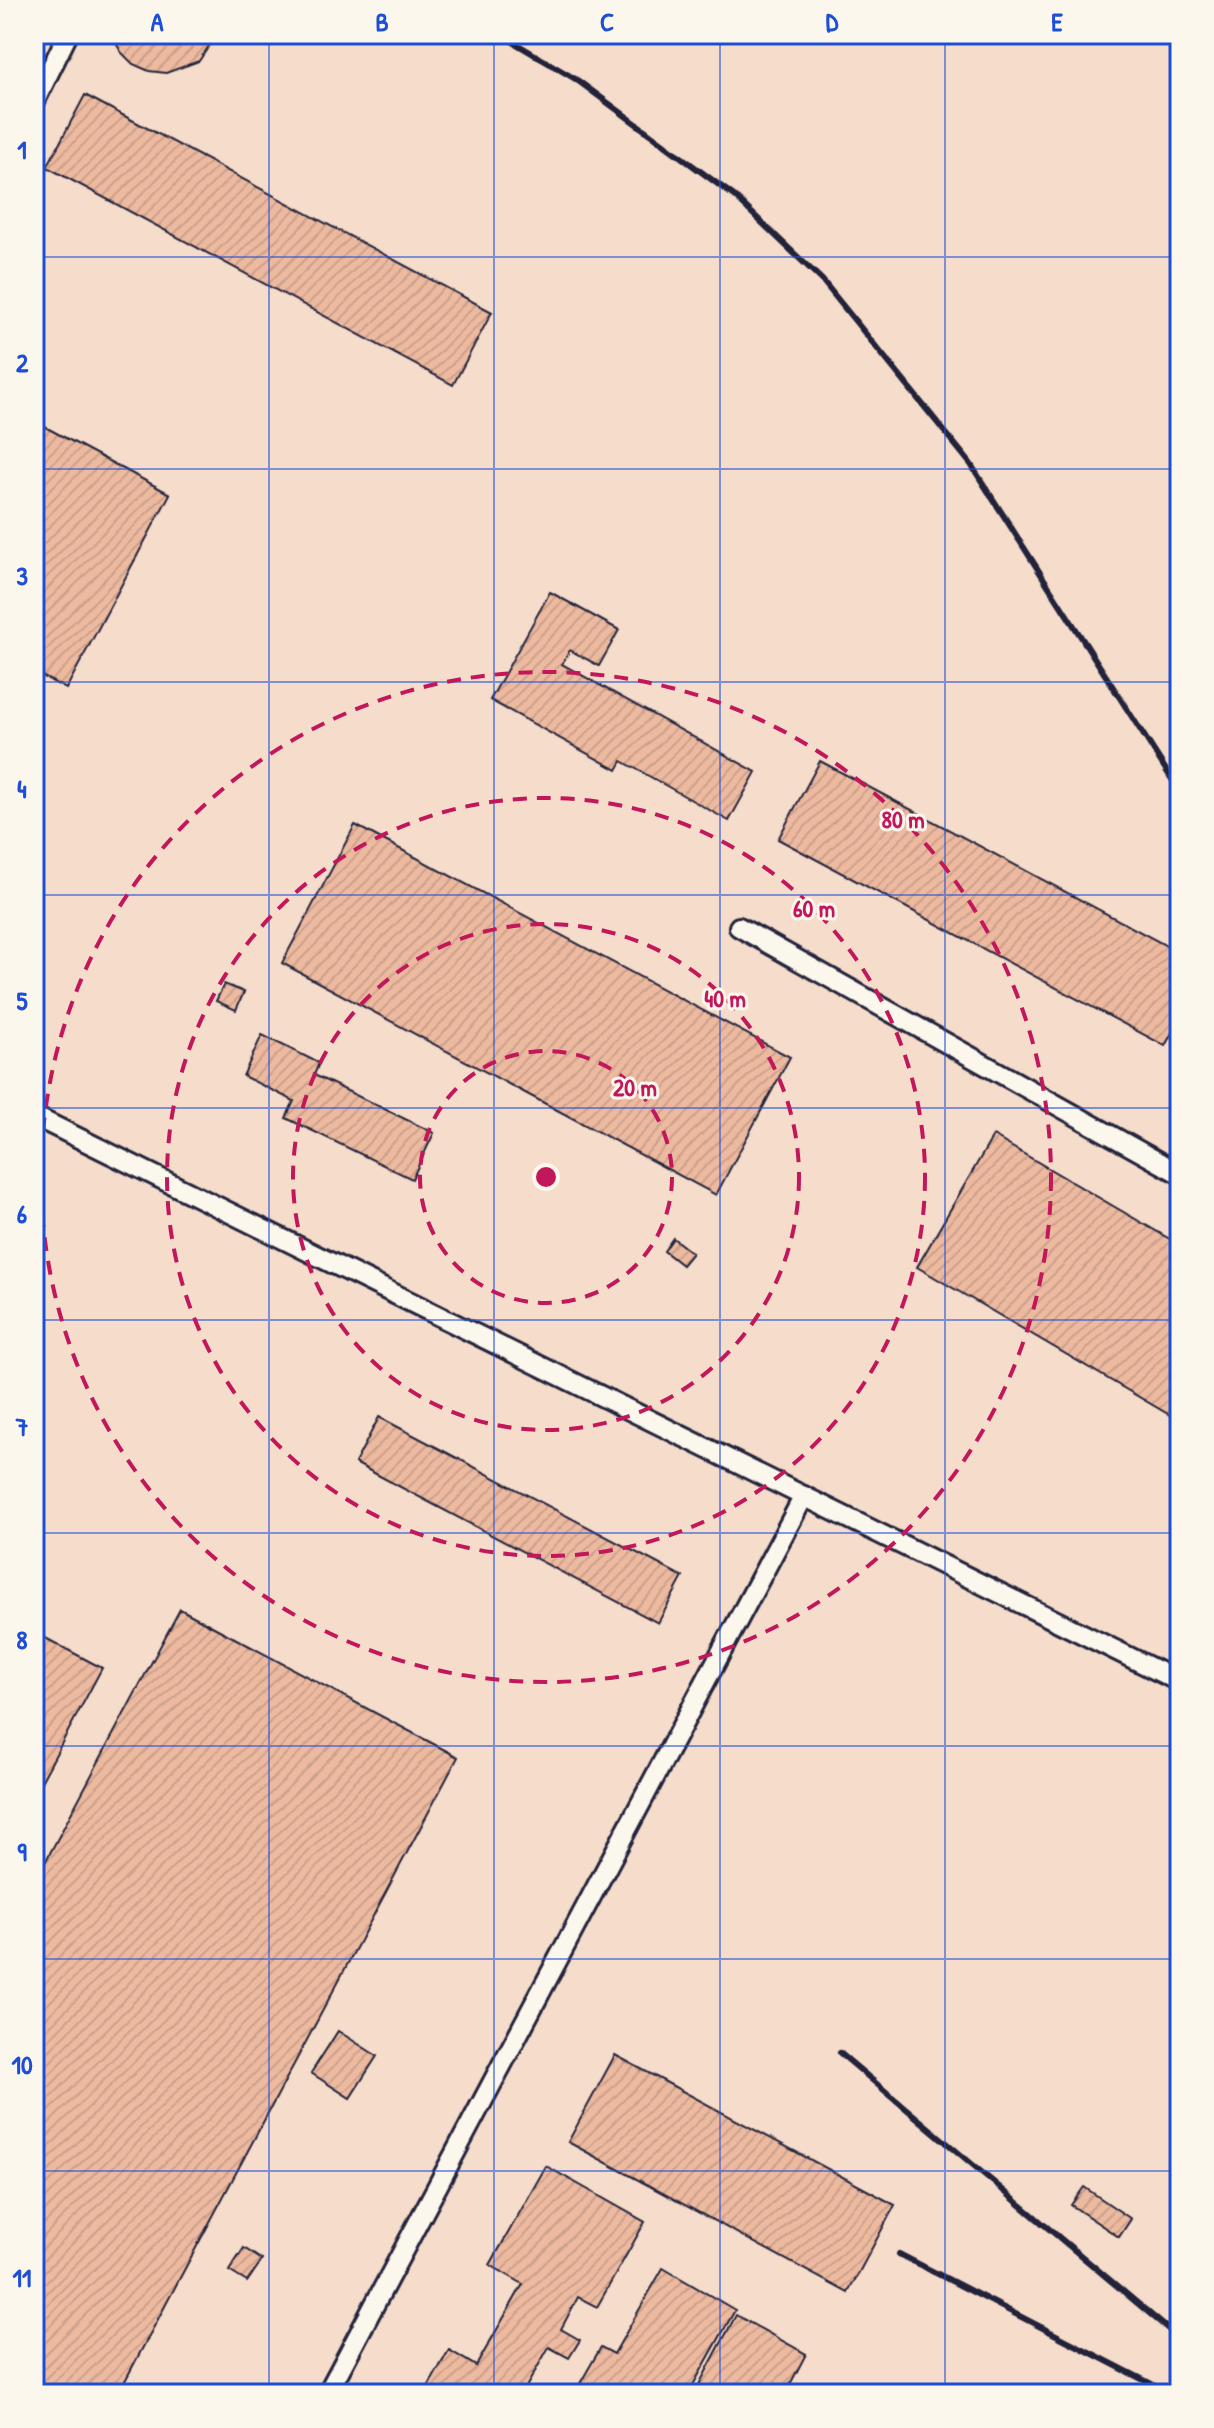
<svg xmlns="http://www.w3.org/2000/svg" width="1214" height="2428" viewBox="0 0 1214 2428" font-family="'Patrick Hand',sans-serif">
	<defs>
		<pattern id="building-hatch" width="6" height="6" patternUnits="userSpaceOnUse" patternTransform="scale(2)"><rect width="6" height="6" fill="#edbaa0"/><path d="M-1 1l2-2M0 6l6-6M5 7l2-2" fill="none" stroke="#cba08b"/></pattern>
	</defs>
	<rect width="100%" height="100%" fill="#f8ebdd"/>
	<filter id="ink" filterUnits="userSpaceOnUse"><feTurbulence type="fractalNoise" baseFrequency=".0125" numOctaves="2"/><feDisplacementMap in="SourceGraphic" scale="16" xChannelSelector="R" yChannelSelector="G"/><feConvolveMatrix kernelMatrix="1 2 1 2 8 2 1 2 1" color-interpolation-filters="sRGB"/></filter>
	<g filter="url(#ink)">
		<rect fill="#f5dccb" x="34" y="34" width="1146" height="2360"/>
		<g fill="url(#building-hatch)" stroke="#22223b" stroke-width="2">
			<polygon points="111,34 217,34 199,61 166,73 149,71 133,64 121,52"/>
			<polygon points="85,95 492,312 453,385 47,167"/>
			<polygon points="34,421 170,494 66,689 34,672"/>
			<polygon points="550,592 619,630 599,666 570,650 562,664 756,772 729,821 622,761 617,770 490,700"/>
			<polygon points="820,761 1180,953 1180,1018 1165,1046 778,839"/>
			<polygon points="355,825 790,1057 716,1195 282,963"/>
			<polygon points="224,984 244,992 236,1010 216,1001"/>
			<polygon points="262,1035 319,1063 314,1075 434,1133 412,1179 286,1118 294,1101 243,1076"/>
			<polygon points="993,1136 1180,1245 1180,1421 917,1267"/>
			<polygon points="673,1238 692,1253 682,1265 664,1251"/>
			<polygon points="379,1417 683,1577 658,1623 355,1463"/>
			<polygon points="180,1609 458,1757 118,2394 34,2394 34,1883"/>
			<polygon points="34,1632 102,1668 34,1795"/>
			<polygon points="338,2031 377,2056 350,2098 311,2073"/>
			<polygon points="615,2055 895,2205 848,2293 568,2142"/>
			<polygon points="546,2166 645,2222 597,2307 578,2297 561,2329 580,2340 569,2358 549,2347 522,2394 424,2394 449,2350 476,2366 523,2284 490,2265"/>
			<polygon points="1084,2187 1131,2219 1119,2237 1071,2205"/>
			<polygon points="244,2248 262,2260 247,2282 229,2271"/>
			<polygon points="663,2268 735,2310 688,2394 574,2394 601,2347 614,2354"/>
			<polygon points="736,2315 806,2354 785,2394 694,2394"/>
		</g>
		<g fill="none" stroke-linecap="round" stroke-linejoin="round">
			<defs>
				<g id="lane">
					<polyline points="34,103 68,34"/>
					<polyline points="739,927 1180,1174"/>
					<polyline points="34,1116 1180,1682"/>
					<polyline points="327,2394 804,1496"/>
				</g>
			</defs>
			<use href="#lane" stroke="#22223b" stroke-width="24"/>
			<use href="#lane" stroke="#fbf7ec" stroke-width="18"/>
			<g stroke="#22223b" stroke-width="6">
				<polyline points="500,34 577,80 734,196 822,280 970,463 1180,792"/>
				<polyline points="840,2053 1180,2339"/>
				<polyline points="899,2254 1171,2394"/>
			</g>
		</g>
	</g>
	<path fill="none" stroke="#1d4ed8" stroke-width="2" stroke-opacity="0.55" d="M269,34v2360M494,34v2360M720,34v2360M945,34v2360M34,257h1146M34,469h1146M34,682h1146M34,895h1146M34,1108h1146M34,1320h1146M34,1533h1146M34,1746h1146M34,1959h1146M34,2171h1146"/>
	<g fill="none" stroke="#c2185b" stroke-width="4" stroke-dasharray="14 10">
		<circle cx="546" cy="1177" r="126"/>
		<circle cx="546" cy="1177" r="253"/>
		<circle cx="546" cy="1177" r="379"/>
		<circle cx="546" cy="1177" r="505"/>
	</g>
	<circle cx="546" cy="1177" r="12" fill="#c2185b" stroke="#fbf7ec" stroke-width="4"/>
	<g font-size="24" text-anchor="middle" font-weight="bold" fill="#c2185b" stroke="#fbf7ec" stroke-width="6" stroke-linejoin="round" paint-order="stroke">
		<text x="903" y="828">80 m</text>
		<text x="814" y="917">60 m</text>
		<text x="725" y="1007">40 m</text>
		<text x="635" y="1096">20 m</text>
	</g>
	<rect width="1214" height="2428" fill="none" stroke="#fbf7ec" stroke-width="88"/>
	<rect x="44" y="44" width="1126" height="2340" fill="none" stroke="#1d4ed8" stroke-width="3"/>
	<g font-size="26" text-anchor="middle" font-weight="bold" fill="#1d4ed8">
		<text x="157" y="31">A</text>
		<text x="382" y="31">B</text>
		<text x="607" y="31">C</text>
		<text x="832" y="31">D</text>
		<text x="1057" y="31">E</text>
		<text x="22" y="159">1</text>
		<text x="22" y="372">2</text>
		<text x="22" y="585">3</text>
		<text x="22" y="798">4</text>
		<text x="22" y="1010">5</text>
		<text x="22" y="1223">6</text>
		<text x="22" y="1436">7</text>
		<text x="22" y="1649">8</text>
		<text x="22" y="1861">9</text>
		<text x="22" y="2074">10</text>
		<text x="22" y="2287">11</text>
	</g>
</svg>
